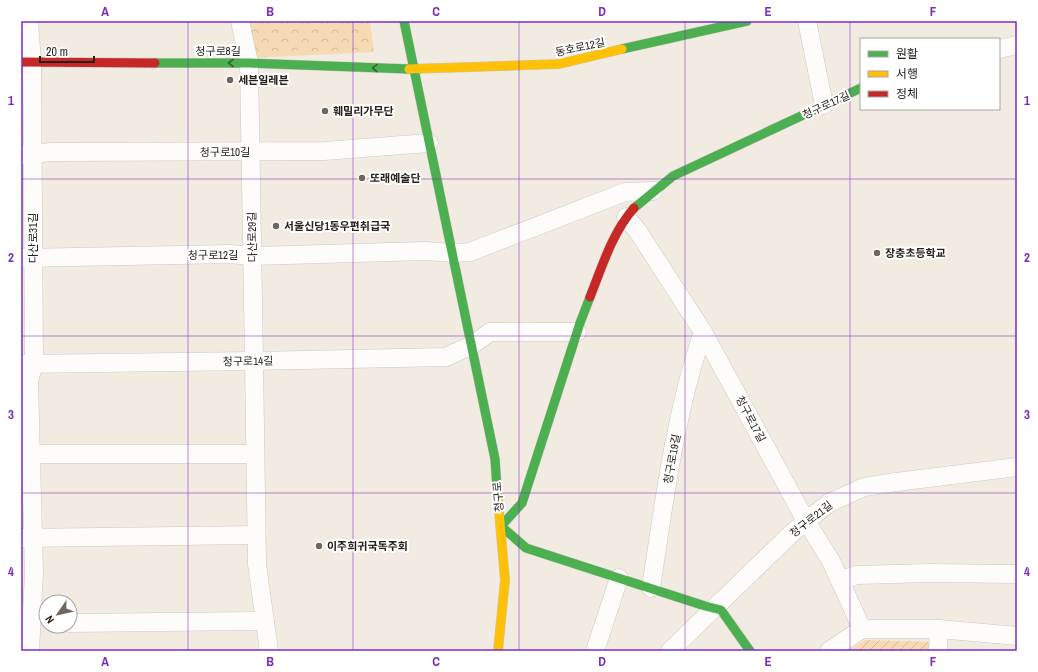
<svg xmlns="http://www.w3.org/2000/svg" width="1038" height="672" viewBox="0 0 1038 672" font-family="'Archivo Narrow','Noto Sans KR',sans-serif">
	<defs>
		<pattern id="park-crowns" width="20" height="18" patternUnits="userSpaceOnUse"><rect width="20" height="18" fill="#f6dab4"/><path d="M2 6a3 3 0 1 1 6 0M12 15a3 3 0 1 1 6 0" fill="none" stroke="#d3bb9a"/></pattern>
		<pattern id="garden-furrows" width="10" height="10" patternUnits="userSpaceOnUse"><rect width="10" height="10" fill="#f6dab4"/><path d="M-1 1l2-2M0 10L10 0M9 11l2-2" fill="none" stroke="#d3bb9a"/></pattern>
	</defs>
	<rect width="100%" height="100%" fill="#f2ebe1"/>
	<polygon fill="url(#park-crowns)" points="244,21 370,21 374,52 251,58"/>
	<polygon fill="url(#garden-furrows)" points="865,640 930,642 930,651 848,651"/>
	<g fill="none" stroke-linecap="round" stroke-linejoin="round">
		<defs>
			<g id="street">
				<polyline points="29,21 32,62 34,364 29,381 34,573 30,651"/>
				<polyline points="240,21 249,63 254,361 257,564 269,651"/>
				<polyline points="807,21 824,105"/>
				<polyline points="999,49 1017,45"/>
				<polyline points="22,155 51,152 324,151 429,143"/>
				<polyline points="626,217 637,230 703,332 806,521 831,561 862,629"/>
				<polyline points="21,258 230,254 252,256 425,251 453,253 470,252 625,192 653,191"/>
				<polyline points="23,364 254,361 446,357 472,345 490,332 577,332"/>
				<polyline points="21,454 255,454"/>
				<polyline points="21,538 256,535"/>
				<polyline points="840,580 857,575 929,573 1017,574"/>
				<path d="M651,588c13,-86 24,-174 52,-256"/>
				<polyline points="70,623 265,621"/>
				<polyline points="595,651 619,578"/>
				<polyline points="670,651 793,532 829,503 864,487 896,482 1017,467"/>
				<polyline points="829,651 862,629 939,629 1017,636"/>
				<polyline points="938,651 939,629"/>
			</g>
			<g id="fast">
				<polyline points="404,21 495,459 497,489"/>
				<polyline points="622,49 747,21"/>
				<polyline points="155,63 249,63 409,69"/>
				<polyline points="634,208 673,176 861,88"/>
				<polyline points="590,297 580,323 522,503 501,526 526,548 705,606 721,610 750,651"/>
			</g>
			<g id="slow">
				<polyline points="409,69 559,64 622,49"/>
				<polyline points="497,489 505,580 498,651"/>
			</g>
			<g id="jam">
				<polyline points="21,62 155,63"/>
				<path d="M590,297c12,-30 22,-64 44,-89"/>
			</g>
		</defs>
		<use href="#street" stroke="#cdc7c0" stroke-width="19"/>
		<use href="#fast" stroke="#cdc7c0" stroke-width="10"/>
		<use href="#slow" stroke="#cdc7c0" stroke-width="10"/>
		<use href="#jam" stroke="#cdc7c0" stroke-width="10"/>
		<use href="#street" stroke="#fdfcfa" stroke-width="18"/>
		<use href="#fast" stroke="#4caf50" stroke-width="9"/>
		<use href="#slow" stroke="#ffc107" stroke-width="9"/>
		<use href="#jam" stroke="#c62828" stroke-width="9"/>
	</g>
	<defs><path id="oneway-chevron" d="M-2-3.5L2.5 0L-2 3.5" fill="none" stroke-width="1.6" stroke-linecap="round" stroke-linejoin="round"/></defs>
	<g stroke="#376033">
		<use href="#oneway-chevron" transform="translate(231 63) rotate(-180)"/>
		<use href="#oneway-chevron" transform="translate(375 68) rotate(-178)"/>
	</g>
	<path fill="none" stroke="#7b2cbf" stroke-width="1" stroke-opacity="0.55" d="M188,21v630M353,21v630M519,21v630M685,21v630M850,21v630M21,179h996M21,336h996M21,493h996"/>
	<g fill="#6d6760" stroke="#fff" stroke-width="1.5">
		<circle cx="230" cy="80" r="4"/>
		<circle cx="325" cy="111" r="4"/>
		<circle cx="362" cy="178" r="4"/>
		<circle cx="276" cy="226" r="4"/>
		<circle cx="877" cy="253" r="4"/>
		<circle cx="319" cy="546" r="4"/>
	</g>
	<g text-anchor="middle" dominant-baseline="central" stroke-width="4" stroke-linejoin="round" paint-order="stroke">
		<g font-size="11" fill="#25201b" stroke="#fff">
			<text transform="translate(580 47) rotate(-12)">동호로12길</text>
			<text x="218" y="51">청구로8길</text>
			<text transform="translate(826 105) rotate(-25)">청구로17길</text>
			<text x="225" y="152">청구로10길</text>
			<text transform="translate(252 237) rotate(-91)">다산로29길</text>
			<text transform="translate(33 238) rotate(-90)">다산로31길</text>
			<text x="213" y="255">청구로12길</text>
			<text transform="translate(248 361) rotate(-1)">청구로14길</text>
			<text transform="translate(751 419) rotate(62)">청구로17길</text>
			<text transform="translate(672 459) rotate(-80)">청구로19길</text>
			<text transform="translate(498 497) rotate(-95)">청구로</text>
			<text transform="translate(811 519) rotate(-38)">청구로21길</text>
		</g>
		<g font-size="11" font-weight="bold" fill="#25201b" stroke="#fff" text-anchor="start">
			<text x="238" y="80">세븐일레븐</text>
			<text x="333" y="111">훼밀리가무단</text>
			<text x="370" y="178">또래예술단</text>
			<text x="284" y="226">서울신당1동우편취급국</text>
			<text x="885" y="253">장충초등학교</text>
			<text x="327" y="546">이주희귀국독주회</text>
		</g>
	</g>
	<rect width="1038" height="672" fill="none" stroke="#ffffff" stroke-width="44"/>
	<rect x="860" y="38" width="140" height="72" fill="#ffffff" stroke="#a8a6a4"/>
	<rect x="868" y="51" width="20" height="6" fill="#4caf50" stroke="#a8a6a4"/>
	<text x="896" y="58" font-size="12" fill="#25201b">원활</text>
	<rect x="868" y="71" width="20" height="6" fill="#ffc107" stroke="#a8a6a4"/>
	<text x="896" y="78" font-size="12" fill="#25201b">서행</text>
	<rect x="868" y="91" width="20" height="6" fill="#c62828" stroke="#a8a6a4"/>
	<text x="896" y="98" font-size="12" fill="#25201b">정체</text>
	<g transform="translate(58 614) rotate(236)"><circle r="19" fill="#ffffff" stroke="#a8a6a4"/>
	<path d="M0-3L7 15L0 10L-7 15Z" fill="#6d6760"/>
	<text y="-6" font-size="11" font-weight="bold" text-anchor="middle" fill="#25201b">N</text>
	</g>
	<path d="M40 56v6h54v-6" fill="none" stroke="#25201b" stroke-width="2"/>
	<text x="46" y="56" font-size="12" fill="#25201b" stroke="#ffffff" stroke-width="3" paint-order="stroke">20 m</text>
	<rect x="22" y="22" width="994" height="628" fill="none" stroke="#7b2cbf" stroke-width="1.5"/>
	<g font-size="13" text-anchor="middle" font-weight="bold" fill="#7b2cbf">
		<text x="105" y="16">A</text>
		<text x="270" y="16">B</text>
		<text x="436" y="16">C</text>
		<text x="602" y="16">D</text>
		<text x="768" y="16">E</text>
		<text x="933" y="16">F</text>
		<text x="11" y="105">1</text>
		<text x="1027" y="105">1</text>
		<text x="11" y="262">2</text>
		<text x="1027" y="262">2</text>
		<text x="11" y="419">3</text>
		<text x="1027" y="419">3</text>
		<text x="11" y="576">4</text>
		<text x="1027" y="576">4</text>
		<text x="105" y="666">A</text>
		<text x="270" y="666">B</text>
		<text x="436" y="666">C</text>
		<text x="602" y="666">D</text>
		<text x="768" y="666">E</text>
		<text x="933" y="666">F</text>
	</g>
</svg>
